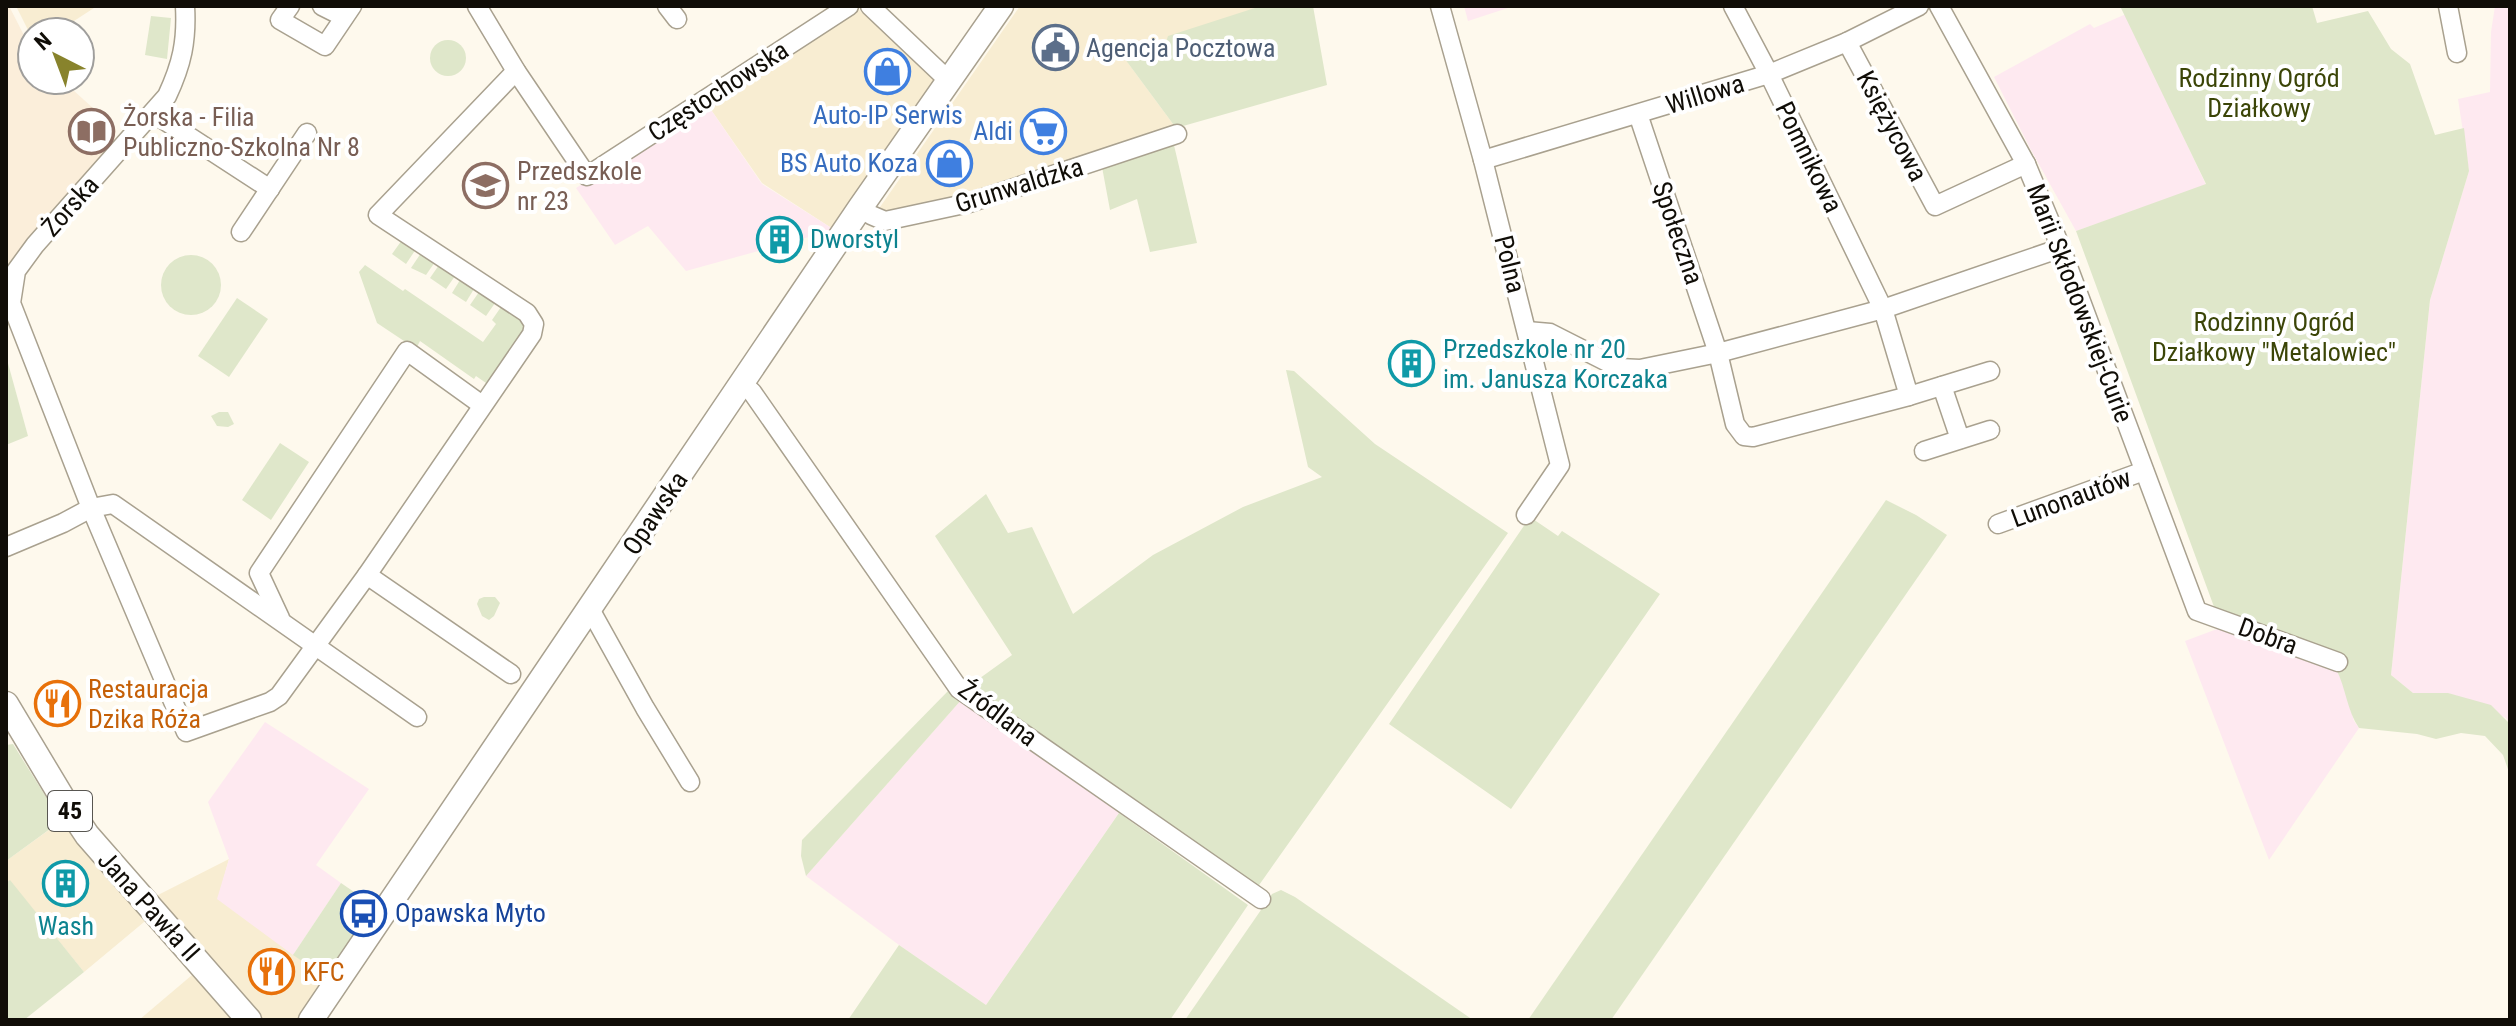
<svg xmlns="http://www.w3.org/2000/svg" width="2516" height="1026" viewBox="0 0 2516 1026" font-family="'Roboto Condensed',sans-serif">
	<rect width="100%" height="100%" fill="#fef9ed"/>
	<g fill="#f8edd2">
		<polygon points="16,6 97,6 57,32 32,32 32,38"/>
		<polygon points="1020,6 1260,6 1128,63 1176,128 1015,184 890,215 878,210"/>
		<polygon points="856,7 937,80 833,229 762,183 707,104"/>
		<polygon points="67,817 150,917 84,972 10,881 6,883 6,861"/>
		<polygon points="229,859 218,899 328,978 299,1020 260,1020 156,896"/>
		<polygon points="198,970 239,1020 139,1020"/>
	</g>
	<g fill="#fee9f0">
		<polygon points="1464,6 1514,6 1468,21"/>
		<polygon points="2495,6 2510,6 2510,724 2506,718 2448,693 2413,693 2391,675 2430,300 2469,171 2458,99 2490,92 2491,32"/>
		<polygon points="2126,14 2206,185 2076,231 2031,150 1994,77 2090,24 2094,28"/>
		<polygon points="707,104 762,184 833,229 826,240 816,235 686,271 648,226 615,245 576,188"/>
		<polygon points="2225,626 2336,669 2344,685 2354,721 2359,728 2269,860 2185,641"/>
		<polygon points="962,699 1119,813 986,1005 899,945 806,876"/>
		<polygon points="265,722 369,789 316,865 341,883 293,955 217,899 229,859 208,802"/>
	</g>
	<polygon fill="#fbeeda" points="6,6 9,6 32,51 32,80 62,80 116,129 114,146 52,211 6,267"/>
	<g fill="#dfe7ca">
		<polygon points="1261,6 1313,6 1327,85 1176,128 1122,55 1166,42 1168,36"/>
		<path d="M2120,6h192l5,17 51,-12 23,38 19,15 25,71 29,-7 5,43 -39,129 -39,375 22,18h35l43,12 19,19v51l-7,-20 -18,-19 -24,-3 -25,6 -19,-5 -58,-6c-12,-17 -13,-40 -23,-59l-119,-54 -141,-384 130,-47z"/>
		<polygon points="151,16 171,18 167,59 145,55"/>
		<circle cx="448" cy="58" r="18"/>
		<polygon points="1173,141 1197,243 1150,252 1137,199 1110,210 1102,167"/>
		<polygon points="402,240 416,249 406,264 392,254"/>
		<polygon points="421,253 435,262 426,275 411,268"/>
		<circle cx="191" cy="285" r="30"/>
		<polygon points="365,265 403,291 405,289 483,342 496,324 492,320 501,307 522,321 525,328 492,378 486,383 476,376 474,379 420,341 416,349 377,323 359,272"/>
		<polygon points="439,265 455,276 446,289 430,278"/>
		<polygon points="460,280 474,289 466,302 452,293"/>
		<polygon points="479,292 495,303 486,316 470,305"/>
		<polygon points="237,298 268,319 229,377 198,356"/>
		<polygon points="6,356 28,436 6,445"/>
		<polygon points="1286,370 1294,371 1375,444 1508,533 1257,888 969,686 1012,655 935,536 986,494 1008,533 1032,527 1073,614 1153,555 1243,507 1322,477 1308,467"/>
		<polygon points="219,412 228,412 234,424 228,427 217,426 211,416"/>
		<polygon points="280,443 309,462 271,520 242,500"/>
		<polygon points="1886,500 1916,515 1947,535 1611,1020 1528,1020"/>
		<polygon points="1530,517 1558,536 1562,531 1660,594 1511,809 1389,724"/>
		<polygon points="484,597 495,597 500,603 494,616 489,620 482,616 477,604 479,599"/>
		<polygon points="950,689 962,699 806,876 801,856 802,840"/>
		<polygon points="13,744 61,821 6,861 6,745"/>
		<polygon points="1119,813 1248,905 1170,1020 848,1020 899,945 986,1005"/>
		<polygon points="10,880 84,972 24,1020 6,1020 6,883"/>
		<polygon points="341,883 376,907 328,978 293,955"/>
		<polygon points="1281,890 1295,897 1473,1020 1185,1020 1272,894"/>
	</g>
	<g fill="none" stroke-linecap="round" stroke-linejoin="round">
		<defs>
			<g id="minor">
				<path d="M185,6c2,35 -3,58 -18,90l-132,149 -19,26 -5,32 80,205 95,224 84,-30 9,-6 88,-121 165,-241 2,-10 -7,-11 -149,-98 138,-144"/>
				<polyline points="290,6 280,20 325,46 352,6"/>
				<polyline points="322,6 344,17"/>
				<polyline points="477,6 516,71 587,176 849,6"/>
				<polyline points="667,6 677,19"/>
				<polyline points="870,6 948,80"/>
				<polyline points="1440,6 1483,160 1560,465 1526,515"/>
				<polyline points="1733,6 1769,74 1883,309 1909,396"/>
				<polyline points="1939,6 2026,164 2061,248 2197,611 2338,662"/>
				<polyline points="2448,6 2457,53"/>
				<polyline points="1847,42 1935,206 2026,164"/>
				<polyline points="153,113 270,189"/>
				<polyline points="1638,114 1718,353 1735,424 1744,436 1753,437 1909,396 1990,371"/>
				<polyline points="1483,160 1769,74 1847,42 1919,6"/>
				<polyline points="860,208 871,215 885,221 969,203 1177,134"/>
				<polyline points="241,232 307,133"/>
				<polyline points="1527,331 1550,333 1619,368 1640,369 1718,353 1883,309 2061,248"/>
				<polyline points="743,384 752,392 959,689 1261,899"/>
				<polyline points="1942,386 1960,439"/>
				<polyline points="1924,451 1990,430"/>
				<polyline points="1998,524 2144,471"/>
				<polyline points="6,547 63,523 91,508 113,504 417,717"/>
				<polyline points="367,575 511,674"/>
				<polyline points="590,609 645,708 690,782"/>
				<polyline points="280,618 259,573 407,351 482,405"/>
			</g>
			<g id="major">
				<polyline points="6,704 63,799 87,835 249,1020"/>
				<polyline points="311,1020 860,208 1001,6"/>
			</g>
		</defs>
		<use href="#minor" stroke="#a9a18f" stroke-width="21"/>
		<use href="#major" stroke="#a9a18f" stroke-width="27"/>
		<use href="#minor" stroke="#fff" stroke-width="18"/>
		<use href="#major" stroke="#fff" stroke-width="24"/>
	</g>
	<defs>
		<symbol id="civic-ring" viewBox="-11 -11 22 22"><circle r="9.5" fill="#fff" stroke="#5c6f8a" stroke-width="1.5"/><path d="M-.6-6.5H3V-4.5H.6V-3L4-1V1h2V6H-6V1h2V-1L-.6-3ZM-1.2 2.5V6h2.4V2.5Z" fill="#5c6f8a"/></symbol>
		<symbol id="shop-ring" viewBox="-11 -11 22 22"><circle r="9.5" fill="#fff" stroke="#3f7fe0" stroke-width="1.5"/><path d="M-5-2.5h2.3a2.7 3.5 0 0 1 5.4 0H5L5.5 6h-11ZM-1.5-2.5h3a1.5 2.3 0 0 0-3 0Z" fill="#3f7fe0"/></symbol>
		<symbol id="supermarket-ring" viewBox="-11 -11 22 22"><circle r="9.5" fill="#fff" stroke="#3f7fe0" stroke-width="1.5"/><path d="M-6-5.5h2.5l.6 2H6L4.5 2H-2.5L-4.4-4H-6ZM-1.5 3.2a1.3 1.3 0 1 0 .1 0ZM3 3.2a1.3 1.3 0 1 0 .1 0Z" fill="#3f7fe0"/></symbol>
		<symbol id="library-ring" viewBox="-11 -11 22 22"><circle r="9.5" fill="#fff" stroke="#8d6e63" stroke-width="1.5"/><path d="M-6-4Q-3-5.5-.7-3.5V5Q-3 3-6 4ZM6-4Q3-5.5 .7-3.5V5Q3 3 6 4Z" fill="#8d6e63"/></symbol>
		<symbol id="school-ring" viewBox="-11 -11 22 22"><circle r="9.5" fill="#fff" stroke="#8d6e63" stroke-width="1.5"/><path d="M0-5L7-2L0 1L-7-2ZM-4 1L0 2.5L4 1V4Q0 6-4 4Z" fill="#8d6e63"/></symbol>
		<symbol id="building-ring" viewBox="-11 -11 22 22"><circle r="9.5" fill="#fff" stroke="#0f9aa8" stroke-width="1.5"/><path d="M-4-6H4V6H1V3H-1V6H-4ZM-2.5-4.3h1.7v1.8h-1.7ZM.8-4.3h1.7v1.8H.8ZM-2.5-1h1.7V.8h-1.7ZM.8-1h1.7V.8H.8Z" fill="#0f9aa8"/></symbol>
		<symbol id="restaurant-ring" viewBox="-11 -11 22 22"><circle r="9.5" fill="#fff" stroke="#e8710a" stroke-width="1.5"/><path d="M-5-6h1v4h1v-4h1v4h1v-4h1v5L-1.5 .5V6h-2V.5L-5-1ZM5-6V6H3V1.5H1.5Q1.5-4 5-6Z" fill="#e8710a"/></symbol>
		<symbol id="bus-ring" viewBox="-11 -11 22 22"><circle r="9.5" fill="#fff" stroke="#1a4fb4" stroke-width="1.5"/><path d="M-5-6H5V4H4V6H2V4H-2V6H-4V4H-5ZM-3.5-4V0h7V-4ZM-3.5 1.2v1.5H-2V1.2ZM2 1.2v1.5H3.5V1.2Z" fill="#1a4fb4"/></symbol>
	</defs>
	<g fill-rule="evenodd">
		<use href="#civic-ring" x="1030" y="22" width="51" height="51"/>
		<use href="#shop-ring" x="862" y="46" width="51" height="51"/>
		<use href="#supermarket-ring" x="1018" y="106" width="51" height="51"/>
		<use href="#library-ring" x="66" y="106" width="51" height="51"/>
		<use href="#shop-ring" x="924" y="138" width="51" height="51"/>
		<use href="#school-ring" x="460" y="160" width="51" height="51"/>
		<use href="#building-ring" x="754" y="214" width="51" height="51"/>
		<use href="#building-ring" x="1386" y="338" width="51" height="51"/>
		<use href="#restaurant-ring" x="32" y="678" width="51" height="51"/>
		<use href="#building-ring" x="40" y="858" width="51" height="51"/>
		<use href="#bus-ring" x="338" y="888" width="51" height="51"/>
		<use href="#restaurant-ring" x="246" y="946" width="51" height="51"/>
	</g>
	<g text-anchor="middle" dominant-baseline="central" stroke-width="8" stroke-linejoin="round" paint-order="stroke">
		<rect fill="#fff" stroke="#585651" stroke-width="2" x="48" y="791" width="44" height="40" rx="6"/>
		<g font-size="24" font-weight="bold" fill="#100d07">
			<text x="70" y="811">45</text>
		</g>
		<g font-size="26" fill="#4e5e75" stroke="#fff" text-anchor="start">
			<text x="1086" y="48">Agencja Pocztowa</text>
		</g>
		<g font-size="26" fill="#3b4507" stroke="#fff">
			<text x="2259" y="78">Rodzinny Ogród<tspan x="2259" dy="30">Działkowy</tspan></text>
			<text x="2274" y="322">Rodzinny Ogród<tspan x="2274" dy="30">Działkowy "Metalowiec"</tspan></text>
		</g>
		<g font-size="26" fill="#100d07" stroke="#fff">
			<text transform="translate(718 91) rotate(-33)">Częstochowska</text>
			<text transform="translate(1705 94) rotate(-17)">Willowa</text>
			<text transform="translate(1892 126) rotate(62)">Księżycowa</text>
			<text transform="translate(1809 157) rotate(64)">Pomnikowa</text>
			<text transform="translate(1019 185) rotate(-17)">Grunwaldzka</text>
			<text transform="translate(70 206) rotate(-48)">Żorska</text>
			<text transform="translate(1678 233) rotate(71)">Społeczna</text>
			<text transform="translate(1510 264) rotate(76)">Polna</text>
			<text transform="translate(2080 303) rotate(69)">Marii Skłodowskiej-Curie</text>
			<text transform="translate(2071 498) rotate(-20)">Lunonautów</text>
			<text transform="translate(655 513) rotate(-56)">Opawska</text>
			<text transform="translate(2268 636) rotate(20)">Dobra</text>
			<text transform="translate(998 713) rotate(37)">Źródlana</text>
			<text transform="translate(149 906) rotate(48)">Jana Pawła II</text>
		</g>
		<g font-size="26" fill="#366cbe" stroke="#fff" text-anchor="end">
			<text x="888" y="115" text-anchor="middle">Auto-IP Serwis</text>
			<text x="1013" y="131">Aldi</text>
			<text x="918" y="163">BS Auto Koza</text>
		</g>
		<g font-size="26" fill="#785e54" stroke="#fff" text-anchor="start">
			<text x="123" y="117">Żorska - Filia<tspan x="123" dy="30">Publiczno-Szkolna Nr 8</tspan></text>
			<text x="517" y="171">Przedszkole<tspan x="517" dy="30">nr 23</tspan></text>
		</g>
		<g font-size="26" fill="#0d838f" stroke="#fff" text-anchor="start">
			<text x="810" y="239">Dworstyl</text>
			<text x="1443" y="349">Przedszkole nr 20<tspan x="1443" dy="30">im. Janusza Korczaka</tspan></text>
			<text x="66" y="926" text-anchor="middle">Wash</text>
		</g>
		<g font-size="26" fill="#c56008" stroke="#fff" text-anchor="start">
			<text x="88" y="689">Restauracja<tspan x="88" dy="30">Dzika Róża</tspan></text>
			<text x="303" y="972">KFC</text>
		</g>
		<g font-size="26" fill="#164399" stroke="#fff" text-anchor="start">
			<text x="395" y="913">Opawska Myto</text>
		</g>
	</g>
	<rect width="2516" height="1026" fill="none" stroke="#100d07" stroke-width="16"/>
	<g transform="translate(56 56) rotate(318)"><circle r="38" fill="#ffffff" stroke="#9f9e9c" stroke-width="2"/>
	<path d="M0-6L14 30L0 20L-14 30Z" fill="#88832c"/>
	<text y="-12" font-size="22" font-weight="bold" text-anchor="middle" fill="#100d07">N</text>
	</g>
</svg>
